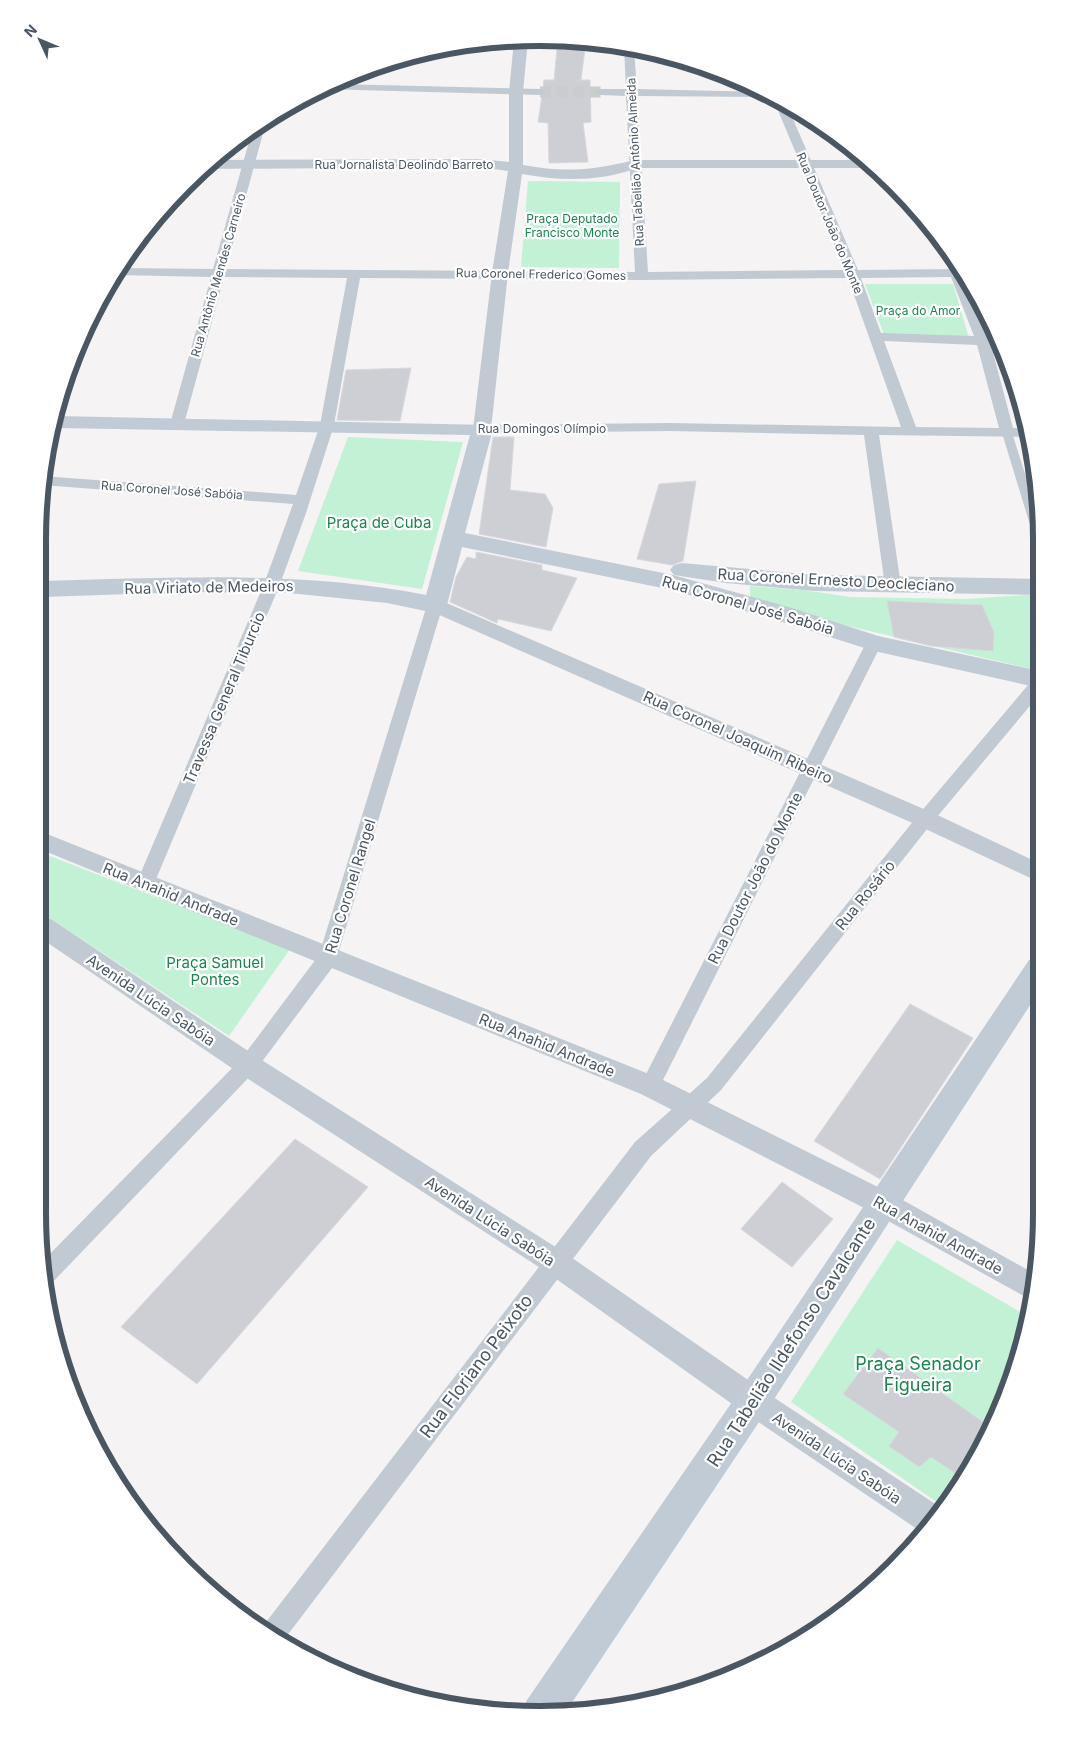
<svg xmlns="http://www.w3.org/2000/svg" width="1079" height="1752" viewBox="0 0 1079 1752" font-family="Inter,sans-serif">
	<rect width="100%" height="100%" fill="#f5f3f3"/>
	<g fill="#c3f1d5">
		<polygon points="528,181 620,182 619,268 521,267"/>
		<polygon points="865,284 953,284 969,338 885,337"/>
		<polygon points="348,437 463,442 422,589 298,571"/>
		<polygon points="750,586 804,590 850,597 967,599 1040,594 1040,671 827,621 750,597"/>
		<polygon points="42,853 290,949 229,1036 42,913"/>
		<polygon points="897,1240 1027,1316 1003,1404 944,1507 791,1402"/>
	</g>
	<g fill="#cdcfd5" stroke="#d7d9de">
		<polygon points="558,39 586,41 581,80 590,80 591,122 583,123 588,162 549,163 548,123 538,122 542,96 548,93 543,88 544,80 554,80"/>
		<polygon points="411,368 400,421 337,420 346,370"/>
		<polygon points="493,437 514,437 510,490 545,494 553,508 546,547 479,534"/>
		<polygon points="696,481 683,561 672,565 637,559 659,484"/>
		<polygon points="476,552 542,565 542,570 577,578 551,631 498,619 497,623 450,602 456,577 467,557 476,559"/>
		<polygon points="887,601 982,605 994,632 993,651 931,646 894,637"/>
		<polygon points="910,1004 973,1038 880,1179 814,1141"/>
		<polygon points="295,1139 368,1187 197,1384 121,1327"/>
		<polygon points="782,1182 833,1219 792,1267 741,1229"/>
		<polygon points="878,1348 990,1427 961,1477 931,1457 919,1467 889,1446 899,1432 843,1394"/>
	</g>
	<g fill="none" stroke-linecap="round" stroke-linejoin="round">
		<polyline stroke="#caccce" stroke-width="11" stroke-dasharray="11 5.5" stroke-linecap="butt" points="540,92 601,92"/>
		<polygon fill="#c1cad2" fill-rule="evenodd" points="1007,430 1012,433 1040,521 1040,541 1034,538 1002,433"/>
		<g fill="#c1cad2" fill-rule="evenodd">
			<path d="M624,47l10,2 3,40 128,3 9,5 -137,-1 11,176 197,-2 -71,-169 2,-2 11,6 71,165 102,-1 5,7 23,61 7,1 2,5 -6,2 22,83 15,1 1,8 -150,-2 22,151 -2,4h-12l-2,-4 -21,-151 -194,-4 -188,2 -7,-4 7,-4 188,-2 231,4 -53,-149 -206,2 -282,-2 -26,147 -28,88 -26,71 -126,300 -2,5 -7,2 -7,-2 -2,-5 128,-300 29,-80 -251,-19v-9l254,19 24,-70 27,-147 -123,-1 -40,147 -7,4 -7,-4 41,-147 -94,-2 4,-7 92,1 39,-138 10,-8 3,3 -39,143 409,3 -9,-176 -25,-1 -6,-3 6,-3h25zM951,277l23,59 -93,-3 -20,-55zM884,341l93,4 22,83 -83,-1z"/>
			<polygon points="335,84 540,89 546,92 540,95 323,89"/>
			<polygon points="435,600 441,601 443,605 335,964 255,1071 50,1285 44,1288 42,1262 241,1059 319,955 427,605 429,601"/>
			<polygon points="874,637 880,639 882,643 657,1092 650,1095 643,1092 640,1086 643,1080 866,643 868,639"/>
			<polygon points="1040,676 1040,694 931,824 721,1090 651,1156 283,1641 260,1630 635,1142 707,1078 919,814 1034,678"/>
		</g>
		<g fill="#c1cad2" fill-rule="evenodd">
			<path d="M514,40h14l-5,52v73c44,8 70,5 112,-5h230l8,8h-236c-38,14 -76,13 -115,6l-14,99 -17,156 -3,4h-12l-3,-4 19,-156 16,-102 -28,-4 -278,2 9,-9 269,-1 29,3v-70z"/>
			<polygon points="435,598 933,813 1039,863 1039,882 917,825 428,610 425,605 428,600"/>
			<polygon points="42,832 659,1078 892,1194 1037,1275 1031,1300 872,1212 641,1094 42,850"/>
			<polygon points="42,916 51,919 257,1057 565,1253 764,1391 943,1509 923,1533 742,1411 545,1271 239,1073 42,939"/>
		</g>
		<g fill="#c1cbd6" fill-rule="evenodd">
			<path d="M57,416l432,9 4,4 -28,104 208,42 119,33 86,28 162,35v17l-166,-37 -98,-31 -104,-30 -210,-43 -15,58 -4,5 -8,3 -48,-10 -98,-10 -99,-1 -148,5v-16c129,-3 257,-11 384,14l44,-160 -414,-7h-2z"/>
			<polygon points="682,563 816,575 1040,579 1040,595 816,591 726,583 674,575 670,570 674,565"/>
			<polygon points="1039,957 1038,993 765,1413 565,1713 521,1713 527,1700 741,1389 1029,960"/>
		</g>
	</g>
	<g text-anchor="middle" dominant-baseline="central" stroke-width="4.5" stroke-linejoin="round" paint-order="stroke">
		<g font-size="12" fill="#4a5661" stroke="#fff">
			<text transform="translate(635 162) rotate(-93)">Rua Tabelião Antônio Almeida</text>
			<text x="404" y="164">Rua Jornalista Deolindo Barreto</text>
			<text transform="translate(830 223) rotate(67)">Rua Doutor João do Monte</text>
			<text transform="translate(541 274) rotate(1)">Rua Coronel Frederico Gomes</text>
			<text transform="translate(218 275) rotate(-74)">Rua Antônio Mendes Carneiro</text>
			<text x="542" y="428">Rua Domingos Olímpio</text>
			<text transform="translate(172 490) rotate(4)">Rua Coronel José Sabóia</text>
		</g>
		<g font-size="12" fill="#17864f" stroke="#fff">
			<text x="572" y="218">Praça Deputado<tspan x="572" dy="14">Francisco Monte</tspan></text>
			<text x="918" y="310">Praça do Amor</text>
		</g>
		<g font-size="15" fill="#17864f" stroke="#fff">
			<text x="379" y="522">Praça de Cuba</text>
			<text x="215" y="962">Praça Samuel<tspan x="215" dy="17">Pontes</tspan></text>
		</g>
		<g font-size="15" fill="#4a5661" stroke="#fff">
			<text transform="translate(836 580) rotate(3)">Rua Coronel Ernesto Deocleciano</text>
			<text transform="translate(209 587) rotate(-1)">Rua Viriato de Medeiros</text>
			<text transform="translate(748 605) rotate(16)">Rua Coronel José Sabóia</text>
			<text transform="translate(224 698) rotate(-67)">Travessa General Tiburcio</text>
			<text transform="translate(738 737) rotate(24)">Rua Coronel Joaquim Ribeiro</text>
			<text transform="translate(755 878) rotate(-63)">Rua Doutor João do Monte</text>
			<text transform="translate(350 886) rotate(-73)">Rua Coronel Rangel</text>
			<text transform="translate(171 894) rotate(22)">Rua Anahid Andrade</text>
			<text transform="translate(865 895) rotate(-51)">Rua Rosário</text>
			<text transform="translate(151 1000) rotate(34)">Avenida Lúcia Sabóia</text>
			<text transform="translate(547 1045) rotate(22)">Rua Anahid Andrade</text>
			<text transform="translate(490 1221) rotate(33)">Avenida Lúcia Sabóia</text>
			<text transform="translate(938 1235) rotate(29)">Rua Anahid Andrade</text>
			<text transform="translate(837 1458) rotate(34)">Avenida Lúcia Sabóia</text>
		</g>
		<g font-size="18" fill="#4a5661" stroke="#fff">
			<text transform="translate(791 1342) rotate(-57)">Rua Tabelião Ildefonso Cavalcante</text>
			<text transform="translate(476 1366) rotate(-53)">Rua Floriano Peixoto</text>
		</g>
		<g font-size="18" fill="#17864f" stroke="#fff">
			<text x="918" y="1363">Praça Senador<tspan x="918" dy="21">Figueira</tspan></text>
		</g>
	</g>
	<path d="M0 0H1079V1752H0ZM539 46H540A493 493 0 0 1 1033 539V1213A493 493 0 0 1 540 1706H539A493 493 0 0 1 46 1213V539A493 493 0 0 1 539 46Z" fill="#fff" fill-rule="evenodd"/>
	<path fill="none" stroke="#4a5661" stroke-width="6" d="M539 46H540A493 493 0 0 1 1033 539V1213A493 493 0 0 1 540 1706H539A493 493 0 0 1 46 1213V539A493 493 0 0 1 539 46Z"/>
	<g transform="translate(40 40) rotate(314)" stroke="#ffffff" stroke-width="4" paint-order="stroke">
	<path d="M0-4L9 19L0 12L-9 19Z" fill="#4a5661"/>
	<text y="-8" font-size="14" font-weight="bold" text-anchor="middle" fill="#4a5661">N</text>
	</g>
</svg>
